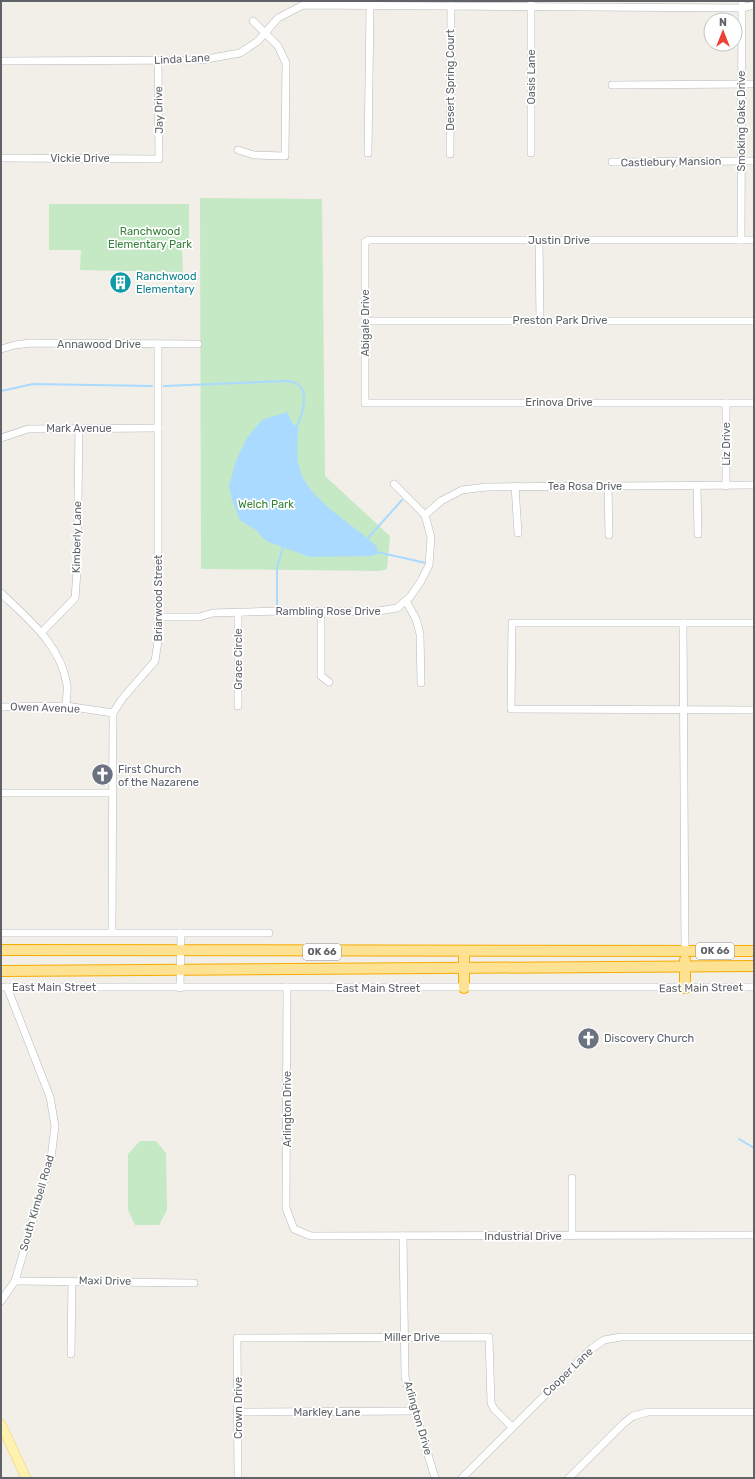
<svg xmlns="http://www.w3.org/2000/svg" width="755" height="1479" viewBox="0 0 755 1479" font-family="Rubik,sans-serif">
	<rect width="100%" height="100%" fill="#f1efe8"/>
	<g fill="#c5e8c5">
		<polygon points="200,198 322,199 325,476 390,536 387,569 380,571 201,569"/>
		<polygon points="49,204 189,204 189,250 182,250 183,272 80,270 81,250 49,250"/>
		<polygon points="140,1141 156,1141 166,1153 167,1210 159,1225 135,1225 128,1210 128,1154"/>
	</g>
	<path fill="#aadaff" d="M287,412l6,12 5,3c0,13 -2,27 1,40 8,33 55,57 78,80v7l-6,2 -61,1 -44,-16 -10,-11 -16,-10 -8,-20 -3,-13 6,-24 12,-25 15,-18z"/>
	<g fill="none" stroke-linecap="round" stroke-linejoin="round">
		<g stroke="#aadaff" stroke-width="2">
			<path d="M164,386l124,-5c3,1 7,1 9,3 14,8 4,34 -1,44"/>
			<polyline points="1,391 33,384 152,386"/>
			<polyline points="368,538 402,500"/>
			<polyline points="377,552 426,563"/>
			<polyline points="277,609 277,568 283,547"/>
			<polyline points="739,1139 754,1148"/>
		</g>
		<defs>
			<g id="minor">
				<polyline points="531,1 531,153"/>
				<polyline points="1,61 201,60 240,53 258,41 278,18 303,5 742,8 754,5"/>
				<polyline points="612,85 754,84"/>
				<polyline points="238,150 254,155 285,156 286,63 278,46 253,21"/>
				<polyline points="368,153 370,7"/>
				<polyline points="450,154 451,6"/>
				<polyline points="1,158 159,159 158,61"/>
				<polyline points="612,162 754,161"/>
				<polyline points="539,240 540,320"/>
				<polyline points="741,240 742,1"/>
				<polyline points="754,240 369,240 365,242 365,403 754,403"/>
				<polyline points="365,321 754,321"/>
				<polyline points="1,349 15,345 31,343 198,344"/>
				<polyline points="726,403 726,486"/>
				<polyline points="1,438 28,429 158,428"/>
				<polyline points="515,486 518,533"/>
				<polyline points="608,486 609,535"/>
				<polyline points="697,486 698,534"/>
				<polyline points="425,515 441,501 462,490 487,487 754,485"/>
				<path d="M1,593c27,26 60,52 66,92 1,6 -1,14 -1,21"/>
				<polyline points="406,601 416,619 420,634 421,683"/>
				<polyline points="238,612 238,706"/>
				<polyline points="321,612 321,676 329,682"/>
				<polyline points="158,617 199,617 213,613 281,611 372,612 397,608 410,597 421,581 429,565 431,537 425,515 394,484"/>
				<polyline points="683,623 685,952"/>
				<polyline points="754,623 512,623 511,709 754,710"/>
				<polyline points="42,632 75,598 77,572 79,428"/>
				<polyline points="1,707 66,706 113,713"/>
				<polyline points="1,793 113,793"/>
				<polyline points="112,932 113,713 122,699 155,661 158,641 158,344"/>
				<polyline points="1,933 269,933"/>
				<polyline points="1,987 754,987"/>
				<polyline points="287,987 286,1208 294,1229 311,1236 754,1235"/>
				<polyline points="180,988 181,933"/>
				<polyline points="572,1178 572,1236"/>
				<polyline points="403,1236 405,1377 435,1478"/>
				<polyline points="15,1281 194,1283"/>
				<polyline points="1,1301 15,1281 51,1158 55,1126 50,1097 7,987"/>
				<polyline points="71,1354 72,1281"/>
				<polyline points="238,1412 415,1411"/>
				<polyline points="238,1478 237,1338 489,1337 491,1403 494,1409 512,1427"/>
				<polyline points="462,1478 591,1349 604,1340 621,1337 754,1337"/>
				<polyline points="569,1478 624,1423 633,1416 648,1412 754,1412"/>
			</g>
			<polyline id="major" points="1,1424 26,1478"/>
			<g id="highway">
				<polyline points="1,950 754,951"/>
				<polyline points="685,960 685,988"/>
				<polyline points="1,971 754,966"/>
				<polyline points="464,988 464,952"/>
			</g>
		</defs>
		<use href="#minor" stroke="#b5b8bc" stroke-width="8"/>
		<use href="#major" stroke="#f2c960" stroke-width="10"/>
		<use href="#highway" stroke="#f9ab00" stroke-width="12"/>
		<use href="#minor" stroke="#fff" stroke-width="7"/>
		<use href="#major" stroke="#fff2af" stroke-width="9"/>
		<use href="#highway" stroke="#fde293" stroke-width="10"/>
	</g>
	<defs>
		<symbol id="building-disc" viewBox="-11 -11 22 22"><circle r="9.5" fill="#0f9aa8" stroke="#fff"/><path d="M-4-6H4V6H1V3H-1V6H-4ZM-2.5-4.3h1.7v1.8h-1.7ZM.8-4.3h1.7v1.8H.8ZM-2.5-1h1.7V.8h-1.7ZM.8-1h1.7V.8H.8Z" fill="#fff"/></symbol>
		<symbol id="church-disc" viewBox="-11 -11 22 22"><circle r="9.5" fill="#6b7280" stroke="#fff"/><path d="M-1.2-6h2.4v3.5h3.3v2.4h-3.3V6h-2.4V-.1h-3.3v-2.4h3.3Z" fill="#fff"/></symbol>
	</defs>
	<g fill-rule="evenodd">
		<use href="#building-disc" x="108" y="270" width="25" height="25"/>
		<use href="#church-disc" x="90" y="762" width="25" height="25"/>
		<use href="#church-disc" x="576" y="1026" width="25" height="25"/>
	</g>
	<g text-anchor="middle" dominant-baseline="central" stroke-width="3.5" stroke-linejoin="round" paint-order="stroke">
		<g fill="#fff" stroke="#8f9295" stroke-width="1">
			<rect x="696" y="943" width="38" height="16" rx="3"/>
			<rect x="303" y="944" width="38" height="16" rx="3"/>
		</g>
		<g font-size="10" font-weight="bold" fill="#5f6368">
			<text x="715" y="951">OK 66</text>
			<text x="322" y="952">OK 66</text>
		</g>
		<g font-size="11" fill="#5f6368" stroke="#fff">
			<text transform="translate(182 59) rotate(-3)">Linda Lane</text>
			<text transform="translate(531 77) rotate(-90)">Oasis Lane</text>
			<text transform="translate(450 80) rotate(-90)">Desert Spring Court</text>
			<text transform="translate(159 110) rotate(-91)">Jay Drive</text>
			<text transform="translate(741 121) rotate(-90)">Smoking Oaks Drive</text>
			<text x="80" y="158">Vickie Drive</text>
			<text transform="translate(671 162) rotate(-1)">Castlebury Mansion</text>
			<text x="559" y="240">Justin Drive</text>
			<text x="560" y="320">Preston Park Drive</text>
			<text transform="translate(365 323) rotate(-90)">Abigale Drive</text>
			<text x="99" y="344">Annawood Drive</text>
			<text x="559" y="402">Erinova Drive</text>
			<text x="79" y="428">Mark Avenue</text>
			<text transform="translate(726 444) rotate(-90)">Liz Drive</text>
			<text x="585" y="486">Tea Rosa Drive</text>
			<text transform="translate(77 537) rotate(-89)">Kimberly Lane</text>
			<text transform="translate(158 598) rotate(-90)">Briarwood Street</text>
			<text x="328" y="611">Rambling Rose Drive</text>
			<text transform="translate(238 659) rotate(-90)">Grace Circle</text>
			<text transform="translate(45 708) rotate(2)">Owen Avenue</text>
			<text x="54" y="987">East Main Street</text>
			<text x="378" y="988">East Main Street</text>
			<text transform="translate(701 988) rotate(-1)">East Main Street</text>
			<text transform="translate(287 1109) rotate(-90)">Arlington Drive</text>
			<text transform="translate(37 1203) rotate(-74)">South Kimbell Road</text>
			<text x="523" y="1236">Industrial Drive</text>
			<text transform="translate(105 1281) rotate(1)">Maxi Drive</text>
			<text x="412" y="1337">Miller Drive</text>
			<text transform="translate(568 1372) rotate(-44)">Cooper Lane</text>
			<text transform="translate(238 1408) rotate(-90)">Crown Drive</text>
			<text x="327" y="1412">Markley Lane</text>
			<text transform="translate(418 1418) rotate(74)">Arlington Drive</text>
		</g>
		<g font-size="11" fill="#348238" stroke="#fff">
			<text x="150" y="231">Ranchwood<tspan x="150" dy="13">Elementary Park</tspan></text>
			<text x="266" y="504">Welch Park</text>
		</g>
		<g font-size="11" fill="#0d838f" stroke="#fff" text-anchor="start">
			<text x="136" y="276">Ranchwood<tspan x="136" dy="13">Elementary</tspan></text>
		</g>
		<g font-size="11" fill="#5b616d" stroke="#fff" text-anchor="start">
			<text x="118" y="769">First Church<tspan x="118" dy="13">of the Nazarene</tspan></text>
			<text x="604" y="1038">Discovery Church</text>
		</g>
	</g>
	<rect width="755" height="1479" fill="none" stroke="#5f6368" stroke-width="4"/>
	<g transform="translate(723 32)"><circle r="19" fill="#ffffff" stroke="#bfc1c3"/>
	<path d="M0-3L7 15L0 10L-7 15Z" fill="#ea4335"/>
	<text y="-6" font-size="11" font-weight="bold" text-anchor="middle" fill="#5f6368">N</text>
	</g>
</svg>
